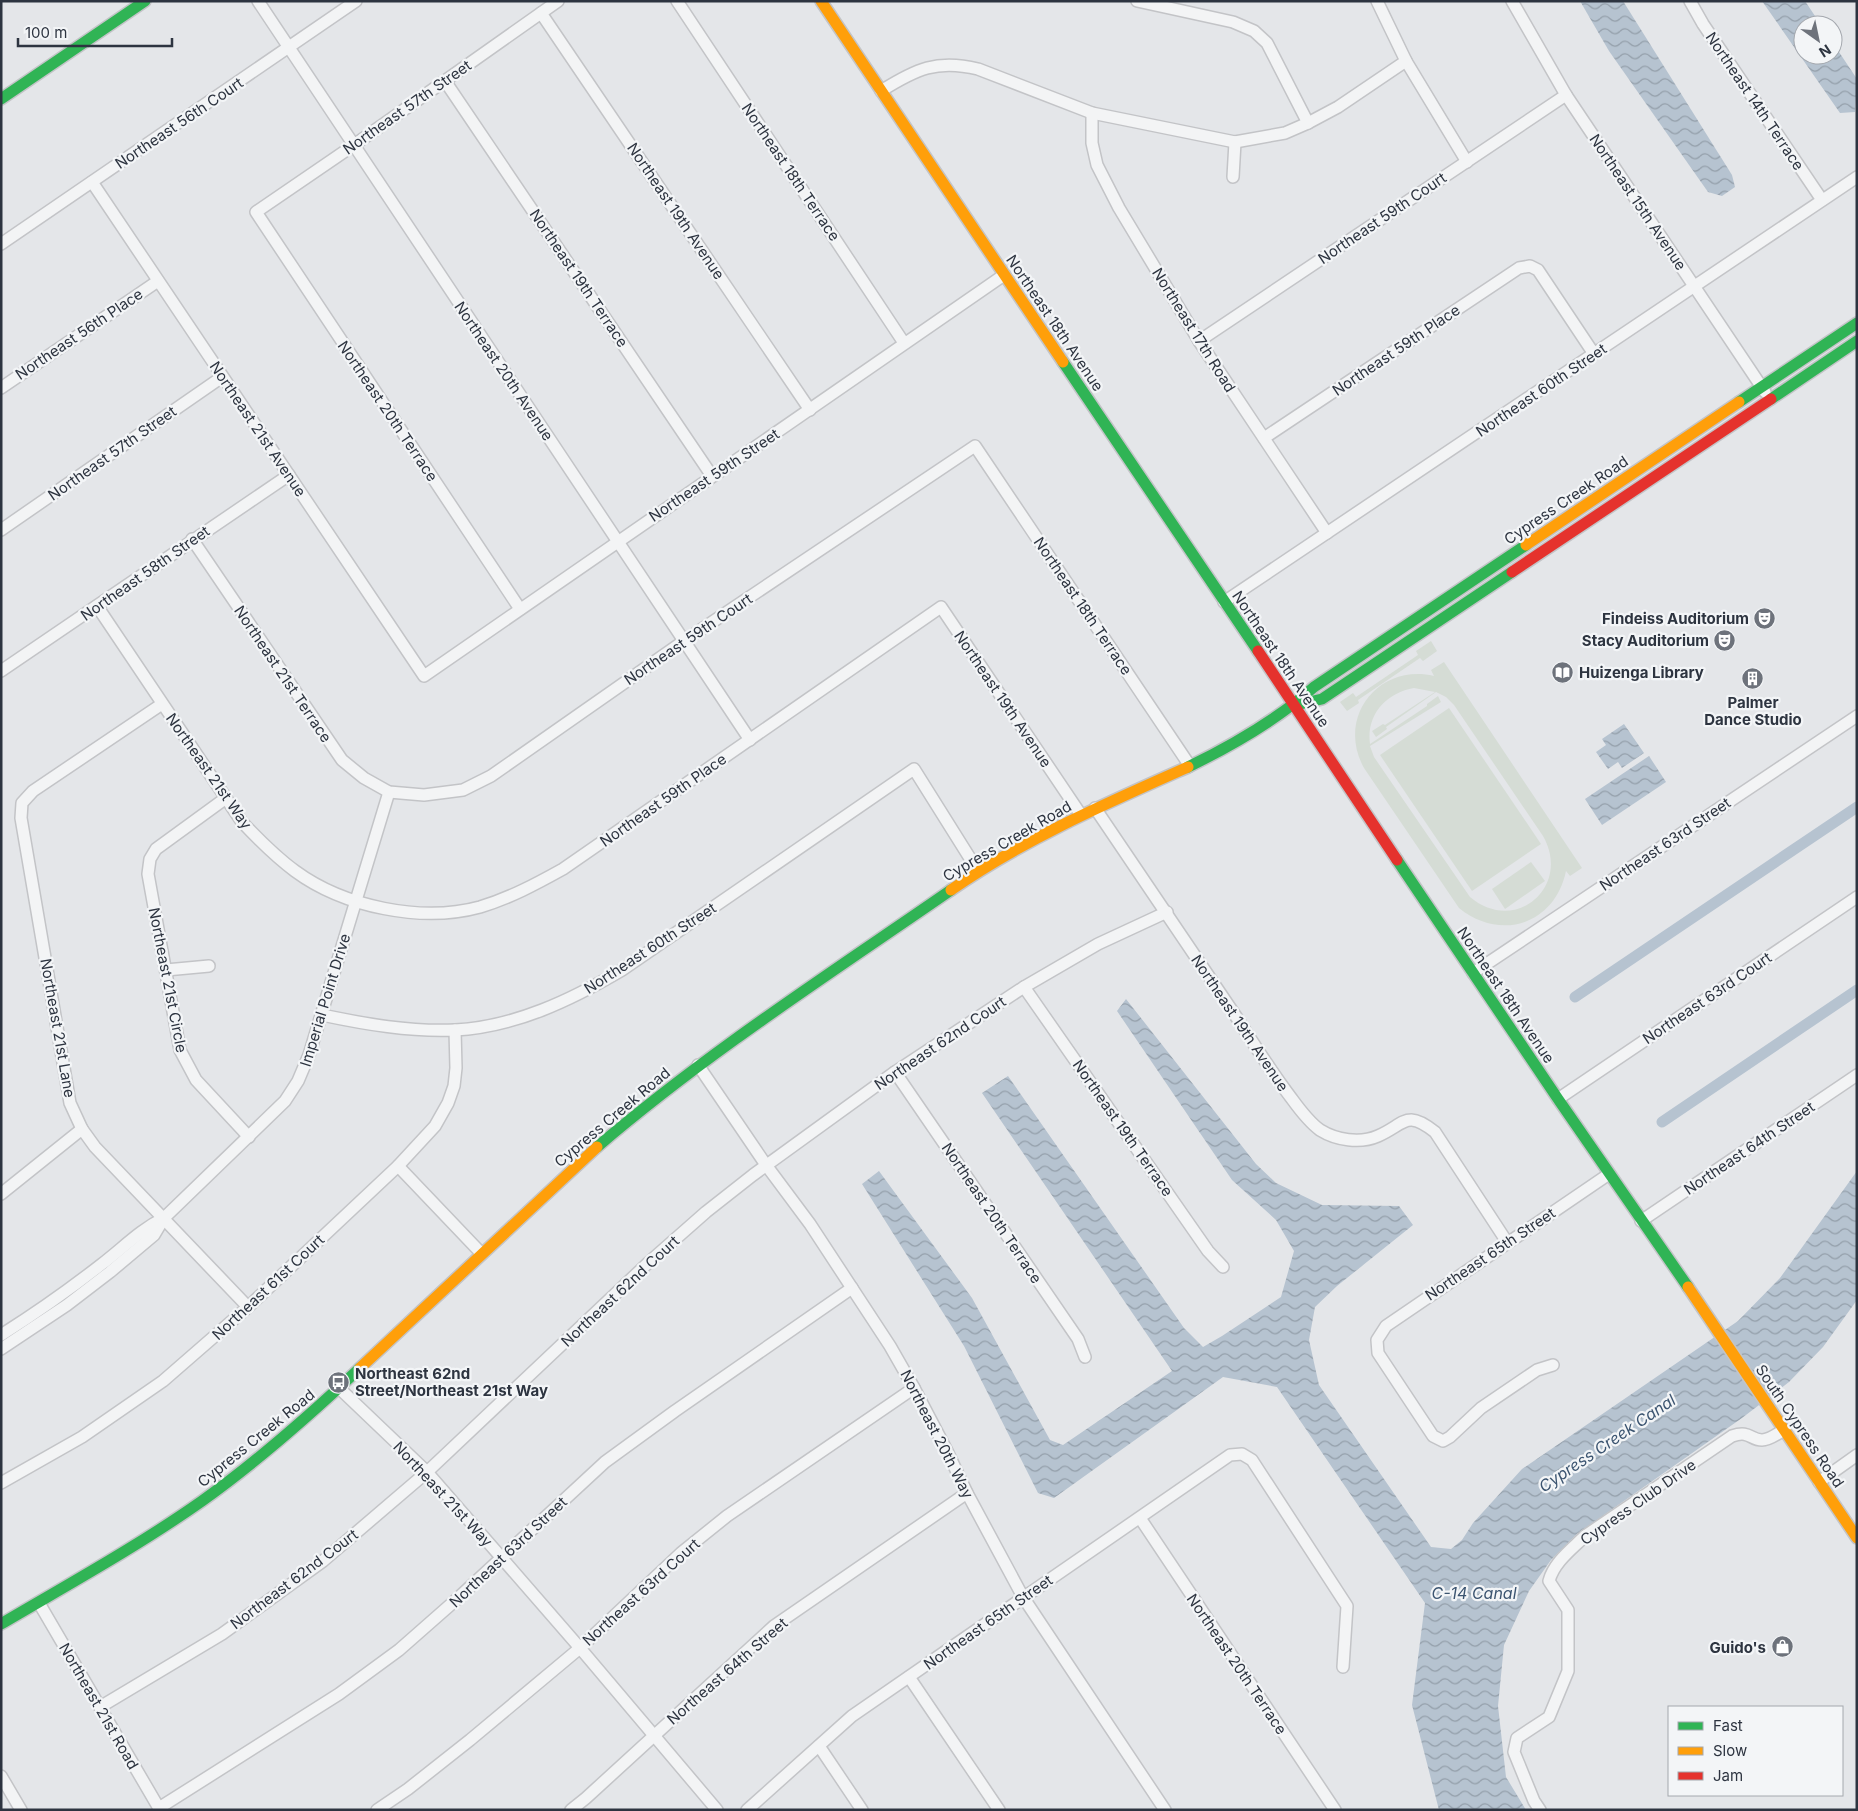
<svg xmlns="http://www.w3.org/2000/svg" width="1858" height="1811" viewBox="0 0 1858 1811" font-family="Inter,sans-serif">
	<defs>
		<pattern id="water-waves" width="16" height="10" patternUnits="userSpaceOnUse" patternTransform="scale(1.25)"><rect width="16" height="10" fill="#b6c3d0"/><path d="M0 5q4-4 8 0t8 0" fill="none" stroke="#949faa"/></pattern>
	</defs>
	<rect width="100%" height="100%" fill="#e4e6e9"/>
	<g fill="#d5dcd5" fill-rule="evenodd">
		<polygon points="1431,641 1437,651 1423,661 1420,658 1358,700 1359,703 1347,711 1340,702 1353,693 1356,697 1418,655 1416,651"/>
		<path d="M1444,662l138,206 -12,8 -4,-5c-11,53 -65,71 -107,37l-95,-140c-28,-50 14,-105 70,-92l-3,-6zM1414,688l21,4 -50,33 -2,-1 -11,7 4,6 11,-8 -1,-2 50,-35 10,5 8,8 89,131c29,51 -28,99 -73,61l-96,-140 -4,-11 71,-44 -3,-6 -11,8v2l-57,38c-4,-29 16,-51 44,-56z"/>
		<polygon points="1449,708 1541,844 1472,891 1380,755"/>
		<polygon points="1531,862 1545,881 1505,909 1492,889"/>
	</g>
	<g fill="url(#water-waves)">
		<polygon points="1580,1 1623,1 1732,175 1735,187 1722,196 1708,192 1609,51"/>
		<polygon points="1762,1 1805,1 1821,25 1803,25 1803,55 1833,55 1833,43 1857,79 1855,112 1840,113"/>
		<polygon points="1624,724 1644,753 1622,768 1618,762 1608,769 1596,752 1606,745 1602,739"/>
		<polygon points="1649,756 1666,782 1602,825 1585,799"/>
		<polygon points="1126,999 1256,1164 1276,1183 1322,1205 1399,1206 1413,1225 1337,1286 1315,1307 1309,1340 1319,1385 1431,1547 1451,1549 1462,1540 1473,1523 1522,1469 1738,1321 1780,1278 1857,1171 1857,1300 1823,1347 1789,1382 1742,1418 1577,1534 1551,1560 1529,1591 1504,1645 1498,1706 1506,1777 1526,1810 1439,1810 1412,1705 1425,1603 1277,1387 1223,1377 1054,1498 1038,1493 964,1346 862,1184 879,1171 972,1298 1050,1440 1063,1445 1172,1371 982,1093 1008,1076 1184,1328 1203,1347 1222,1336 1281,1297 1294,1251 1276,1220 1232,1180 1117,1011"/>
	</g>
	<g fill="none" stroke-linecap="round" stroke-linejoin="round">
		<g stroke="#b6c3d0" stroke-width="11">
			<polyline points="1575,997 1857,807"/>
			<polyline points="1662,1122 1857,990"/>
		</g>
		<defs>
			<g id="street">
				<polyline points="258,1 750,740"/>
				<polyline points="677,1 904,343"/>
				<polyline points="1137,1 1233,22 1254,31 1267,43 1308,123"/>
				<polyline points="1377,1 1406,61 1467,162"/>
				<polyline points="1512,1 1566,95 1765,392"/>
				<polyline points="1690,1 1703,24 1822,200"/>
				<polyline points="541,13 810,410"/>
				<polyline points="445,81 712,476"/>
				<path d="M881,91c35,-22 56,-32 97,-22l114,44 143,29 50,-9 23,-10 30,-16 68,-46"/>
				<polyline points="1092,113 1092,143 1097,165 1119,208 1199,341 1327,533"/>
				<polyline points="1233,177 1235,142"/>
				<polyline points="92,182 424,676 1004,275"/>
				<polyline points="1,244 356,1"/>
				<polyline points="1199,341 1566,95"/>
				<polyline points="1,388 158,281"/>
				<polyline points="1264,438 1519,268 1530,266 1538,270 1594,354"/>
				<polyline points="1,530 222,377"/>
				<polyline points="192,539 342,760 364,778 389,792 424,795 463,790 491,776 684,641 975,446 1190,766"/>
				<polyline points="1224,602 1857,177"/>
				<path d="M97,606l145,216c17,18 34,35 53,49 49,36 127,52 185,36 30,-9 56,-23 83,-38l378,-262 140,208"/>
				<polyline points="520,609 256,212 354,145 558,1"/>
				<polyline points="1,671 289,475"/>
				<polyline points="162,704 33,791 22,803 21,818 70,1103 82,1129 95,1147 248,1307"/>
				<polyline points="226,798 156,849 150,859 148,874 180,1050 196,1080 249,1137"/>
				<path d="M1095,808c48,70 95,140 142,210 18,28 35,55 55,81 8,11 17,23 28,31 16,10 40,14 58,6 27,-12 28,-27 57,-4l72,110"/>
				<polyline points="166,970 209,966"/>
				<polyline points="1473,973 1857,716"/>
				<polyline points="1024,987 1208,1251 1223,1267"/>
				<path d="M322,1015c43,9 88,17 133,15 60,-3 116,-30 167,-60l292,-201 64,102"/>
				<polyline points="698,1065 766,1165 810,1224 890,1346 914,1388 947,1451 967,1493 1023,1597 1165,1810"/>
				<polyline points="895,1072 1078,1339 1085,1357"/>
				<polyline points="1558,1099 1857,897"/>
				<polyline points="398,1166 481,1253"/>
				<polyline points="1,1194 82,1129"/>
				<polyline points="1641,1221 1857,1075"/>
				<path d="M1,1335c35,-22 69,-46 101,-71 21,-16 38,-34 62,-46l121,-117 13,-20 11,-26 80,-263"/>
				<polyline points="1,1349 67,1305 110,1272 154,1235 164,1218"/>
				<polyline points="1553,1365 1537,1370 1481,1408 1450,1437 1443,1441 1433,1436 1378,1353 1377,1340 1386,1326 1609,1174"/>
				<polyline points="339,1388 427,1472 580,1648 717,1810"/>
				<polyline points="1819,1482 1857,1455"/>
				<polyline points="1,1483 82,1437 163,1381 248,1307 398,1166 435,1126 448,1103 454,1086 456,1068 455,1030"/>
				<polyline points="1140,1518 1335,1810"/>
				<polyline points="39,1603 160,1810"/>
				<polyline points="909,1677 999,1810"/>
				<polyline points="100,1707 222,1634 323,1561 427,1472 647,1264 706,1212 753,1175 895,1072 1024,987 1098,944 1167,912"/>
				<polyline points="819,1746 862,1810"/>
				<polyline points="1,1776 21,1810"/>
				<polyline points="159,1808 339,1694 399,1650 457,1599 605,1462 675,1411 852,1288"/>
				<polyline points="377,1810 408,1789 470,1740 580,1648 681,1553 727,1516 914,1388"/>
				<polyline points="571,1810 586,1798 774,1626 967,1493"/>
				<polyline points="747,1810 852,1716 1230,1455 1242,1454 1252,1460 1347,1606 1343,1667"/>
				<path d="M1540,1810l-6,-9 -20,-49 3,-14 32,-21 19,-46v-61l-19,-29c5,-19 23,-32 36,-45l147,-100c18,-6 18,4 30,4 8,0 16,-7 22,-10"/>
			</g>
			<g id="fast">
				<polyline points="1,99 145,1"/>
				<polyline points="1063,362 1258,651"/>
				<polyline points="1771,399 1857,341"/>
				<polyline points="1739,402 1857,323"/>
				<polyline points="1296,705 1322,699 1512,572"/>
				<path d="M1188,767c45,-22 89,-47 126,-80l212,-142"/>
				<polyline points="1397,860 1558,1099 1688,1287"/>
				<path d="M597,1147c111,-95 234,-174 354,-257"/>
				<path d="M1,1624c68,-40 137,-78 201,-123 56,-40 108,-86 158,-133"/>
			</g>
			<g id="slow">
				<polyline points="821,1 1063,362"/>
				<polyline points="1526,545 1739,402"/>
				<path d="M951,890c73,-51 156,-87 237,-123"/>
				<polyline points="1688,1287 1857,1538"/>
				<polyline points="360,1368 597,1147"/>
			</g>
			<g id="jam">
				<polyline points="1512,572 1771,399"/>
				<polyline points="1258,651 1397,860"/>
			</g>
		</defs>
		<use href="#street" stroke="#c3c4c7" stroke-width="14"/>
		<use href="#fast" stroke="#c3c4c7" stroke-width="14"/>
		<use href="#slow" stroke="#c3c4c7" stroke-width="14"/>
		<use href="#jam" stroke="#c3c4c7" stroke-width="14"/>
		<use href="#street" stroke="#f3f4f5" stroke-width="11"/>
		<use href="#fast" stroke="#30b455" stroke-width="11"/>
		<use href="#slow" stroke="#ff9f0a" stroke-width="11"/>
		<use href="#jam" stroke="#e5322d" stroke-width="11"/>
	</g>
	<defs>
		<symbol id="theatre-disc" viewBox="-11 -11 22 22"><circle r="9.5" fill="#6d727b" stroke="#f3f5f7"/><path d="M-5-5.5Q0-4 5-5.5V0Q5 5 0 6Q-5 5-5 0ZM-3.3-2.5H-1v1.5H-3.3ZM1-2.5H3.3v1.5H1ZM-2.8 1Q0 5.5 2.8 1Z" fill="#fff"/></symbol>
		<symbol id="library-disc" viewBox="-11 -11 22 22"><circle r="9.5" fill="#6d727b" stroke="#f3f5f7"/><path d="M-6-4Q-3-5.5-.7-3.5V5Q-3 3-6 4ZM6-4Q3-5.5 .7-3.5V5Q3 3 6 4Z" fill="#fff"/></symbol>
		<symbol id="building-disc" viewBox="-11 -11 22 22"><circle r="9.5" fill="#6d727b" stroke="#f3f5f7"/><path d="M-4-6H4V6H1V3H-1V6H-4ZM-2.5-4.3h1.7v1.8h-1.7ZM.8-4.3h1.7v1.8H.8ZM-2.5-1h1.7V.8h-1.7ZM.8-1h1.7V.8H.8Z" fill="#fff"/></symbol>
		<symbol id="bus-disc" viewBox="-11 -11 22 22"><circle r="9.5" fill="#6d727b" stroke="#f3f5f7"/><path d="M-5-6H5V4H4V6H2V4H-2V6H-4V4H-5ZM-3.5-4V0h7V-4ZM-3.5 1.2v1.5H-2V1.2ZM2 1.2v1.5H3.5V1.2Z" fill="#fff"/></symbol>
		<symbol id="shop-disc" viewBox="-11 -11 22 22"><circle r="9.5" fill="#6d727b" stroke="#f3f5f7"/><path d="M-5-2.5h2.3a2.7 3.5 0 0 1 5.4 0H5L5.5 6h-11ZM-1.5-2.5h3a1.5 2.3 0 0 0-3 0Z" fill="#fff"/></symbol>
	</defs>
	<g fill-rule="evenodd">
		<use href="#theatre-disc" x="1752" y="606" width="25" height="25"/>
		<use href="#theatre-disc" x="1712" y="628" width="25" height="25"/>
		<use href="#library-disc" x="1550" y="660" width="25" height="25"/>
		<use href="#building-disc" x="1740" y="666" width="25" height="25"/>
		<use href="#bus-disc" x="326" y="1370" width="25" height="25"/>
		<use href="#shop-disc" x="1770" y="1634" width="25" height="25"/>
	</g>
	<g text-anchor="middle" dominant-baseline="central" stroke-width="4.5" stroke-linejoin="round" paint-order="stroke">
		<g font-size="15" fill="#2d3440" stroke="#f3f5f7">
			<text transform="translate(1755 101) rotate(56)">Northeast 14th Terrace</text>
			<text transform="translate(407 107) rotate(-35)">Northeast 57th Street</text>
			<text transform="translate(179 123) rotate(-34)">Northeast 56th Court</text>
			<text transform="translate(791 172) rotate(56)">Northeast 18th Terrace</text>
			<text transform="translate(1638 202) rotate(56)">Northeast 15th Avenue</text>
			<text transform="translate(676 211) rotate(56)">Northeast 19th Avenue</text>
			<text transform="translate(1382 218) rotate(-34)">Northeast 59th Court</text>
			<text transform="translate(579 278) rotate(56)">Northeast 19th Terrace</text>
			<text transform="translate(1055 323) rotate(56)">Northeast 18th Avenue</text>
			<text transform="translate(1194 330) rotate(58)">Northeast 17th Road</text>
			<text transform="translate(79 334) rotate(-34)">Northeast 56th Place</text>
			<text transform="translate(1396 350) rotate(-34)">Northeast 59th Place</text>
			<text transform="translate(504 371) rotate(56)">Northeast 20th Avenue</text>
			<text transform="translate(1541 390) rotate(-34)">Northeast 60th Street</text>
			<text transform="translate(388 411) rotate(56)">Northeast 20th Terrace</text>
			<text transform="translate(258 429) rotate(56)">Northeast 21st Avenue</text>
			<text transform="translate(112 453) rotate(-35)">Northeast 57th Street</text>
			<text transform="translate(714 475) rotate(-34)">Northeast 59th Street</text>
			<text transform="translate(1566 500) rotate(-34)">Cypress Creek Road</text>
			<text transform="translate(145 573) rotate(-35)">Northeast 58th Street</text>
			<text transform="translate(1083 606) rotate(56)">Northeast 18th Terrace</text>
			<text transform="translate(688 639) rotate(-34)">Northeast 59th Court</text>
			<text transform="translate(1281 659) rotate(56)">Northeast 18th Avenue</text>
			<text transform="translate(283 674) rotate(56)">Northeast 21st Terrace</text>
			<text transform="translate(1003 699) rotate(56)">Northeast 19th Avenue</text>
			<text transform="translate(209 771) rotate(55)">Northeast 21st Way</text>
			<text transform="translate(663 800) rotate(-35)">Northeast 59th Place</text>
			<text transform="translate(1007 841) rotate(-30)">Cypress Creek Road</text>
			<text transform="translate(1665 844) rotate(-34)">Northeast 63rd Street</text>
			<text transform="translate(650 948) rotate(-33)">Northeast 60th Street</text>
			<text transform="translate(168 980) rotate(79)">Northeast 21st Circle</text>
			<text transform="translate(1506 995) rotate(56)">Northeast 18th Avenue</text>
			<text transform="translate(1707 998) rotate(-34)">Northeast 63rd Court</text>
			<text transform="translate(325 1000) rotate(-73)">Imperial Point Drive</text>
			<text transform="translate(1240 1023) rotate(56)">Northeast 19th Avenue</text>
			<text transform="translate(58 1028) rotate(80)">Northeast 21st Lane</text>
			<text transform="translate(940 1043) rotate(-34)">Northeast 62nd Court</text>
			<text transform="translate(612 1117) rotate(-40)">Cypress Creek Road</text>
			<text transform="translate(1123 1128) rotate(55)">Northeast 19th Terrace</text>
			<text transform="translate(1749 1148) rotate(-34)">Northeast 64th Street</text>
			<text transform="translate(992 1213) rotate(56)">Northeast 20th Terrace</text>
			<text transform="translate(1490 1254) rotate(-34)">Northeast 65th Street</text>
			<text transform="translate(268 1287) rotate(-43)">Northeast 61st Court</text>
			<text transform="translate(620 1291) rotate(-43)">Northeast 62nd Court</text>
			<text transform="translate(1800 1426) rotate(56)">South Cypress Road</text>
			<text transform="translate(937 1434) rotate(63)">Northeast 20th Way</text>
			<text transform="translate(256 1438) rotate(-39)">Cypress Creek Road</text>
			<text transform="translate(443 1494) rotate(47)">Northeast 21st Way</text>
			<text transform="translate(1638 1502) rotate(-35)">Cypress Club Drive</text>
			<text transform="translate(508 1552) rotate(-43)">Northeast 63rd Street</text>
			<text transform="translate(294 1579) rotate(-37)">Northeast 62nd Court</text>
			<text transform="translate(641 1592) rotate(-42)">Northeast 63rd Court</text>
			<text transform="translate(988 1622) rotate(-35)">Northeast 65th Street</text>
			<text transform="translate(1237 1664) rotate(56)">Northeast 20th Terrace</text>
			<text transform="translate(727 1671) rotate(-41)">Northeast 64th Street</text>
			<text transform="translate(99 1706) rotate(60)">Northeast 21st Road</text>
		</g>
		<g font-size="15" font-weight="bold" fill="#2d3440" stroke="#f3f5f7" text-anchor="end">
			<text x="1749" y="618">Findeiss Auditorium</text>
			<text x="1709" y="640">Stacy Auditorium</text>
			<text x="1579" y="672" text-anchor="start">Huizenga Library</text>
			<text x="1753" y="702" text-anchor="middle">Palmer<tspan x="1753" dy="17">Dance Studio</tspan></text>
			<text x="355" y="1373" text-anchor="start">Northeast 62nd<tspan x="355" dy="17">Street/Northeast 21st Way</tspan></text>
			<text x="1766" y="1647">Guido's</text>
		</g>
		<g font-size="16" font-style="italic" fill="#3b5470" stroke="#f3f5f7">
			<text transform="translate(1607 1443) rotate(-34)">Cypress Creek Canal</text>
			<text x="1474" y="1593">C-14 Canal</text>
		</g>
	</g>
	<rect width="1858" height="1811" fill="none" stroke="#2d3440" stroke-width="5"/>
	<rect x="1668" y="1706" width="175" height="90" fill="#f3f5f7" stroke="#a4a8ae"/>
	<rect x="1678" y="1722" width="25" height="8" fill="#30b455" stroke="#a4a8ae"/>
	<text x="1713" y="1731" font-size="15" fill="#2d3440">Fast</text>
	<rect x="1678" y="1747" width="25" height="8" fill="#ff9f0a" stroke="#a4a8ae"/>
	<text x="1713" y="1756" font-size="15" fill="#2d3440">Slow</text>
	<rect x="1678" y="1772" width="25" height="8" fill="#e5322d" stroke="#a4a8ae"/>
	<text x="1713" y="1781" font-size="15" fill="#2d3440">Jam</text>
	<g transform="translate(1818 40) rotate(147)"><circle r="24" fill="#f3f5f7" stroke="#a4a8ae"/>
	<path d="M0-4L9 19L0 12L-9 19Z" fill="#6d727b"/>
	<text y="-8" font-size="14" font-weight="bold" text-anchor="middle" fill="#2d3440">N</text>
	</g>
	<path d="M18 38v8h154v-8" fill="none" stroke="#2d3440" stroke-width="2.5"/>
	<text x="25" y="38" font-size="15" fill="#2d3440" stroke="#f3f5f7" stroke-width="4" paint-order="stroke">100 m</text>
</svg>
